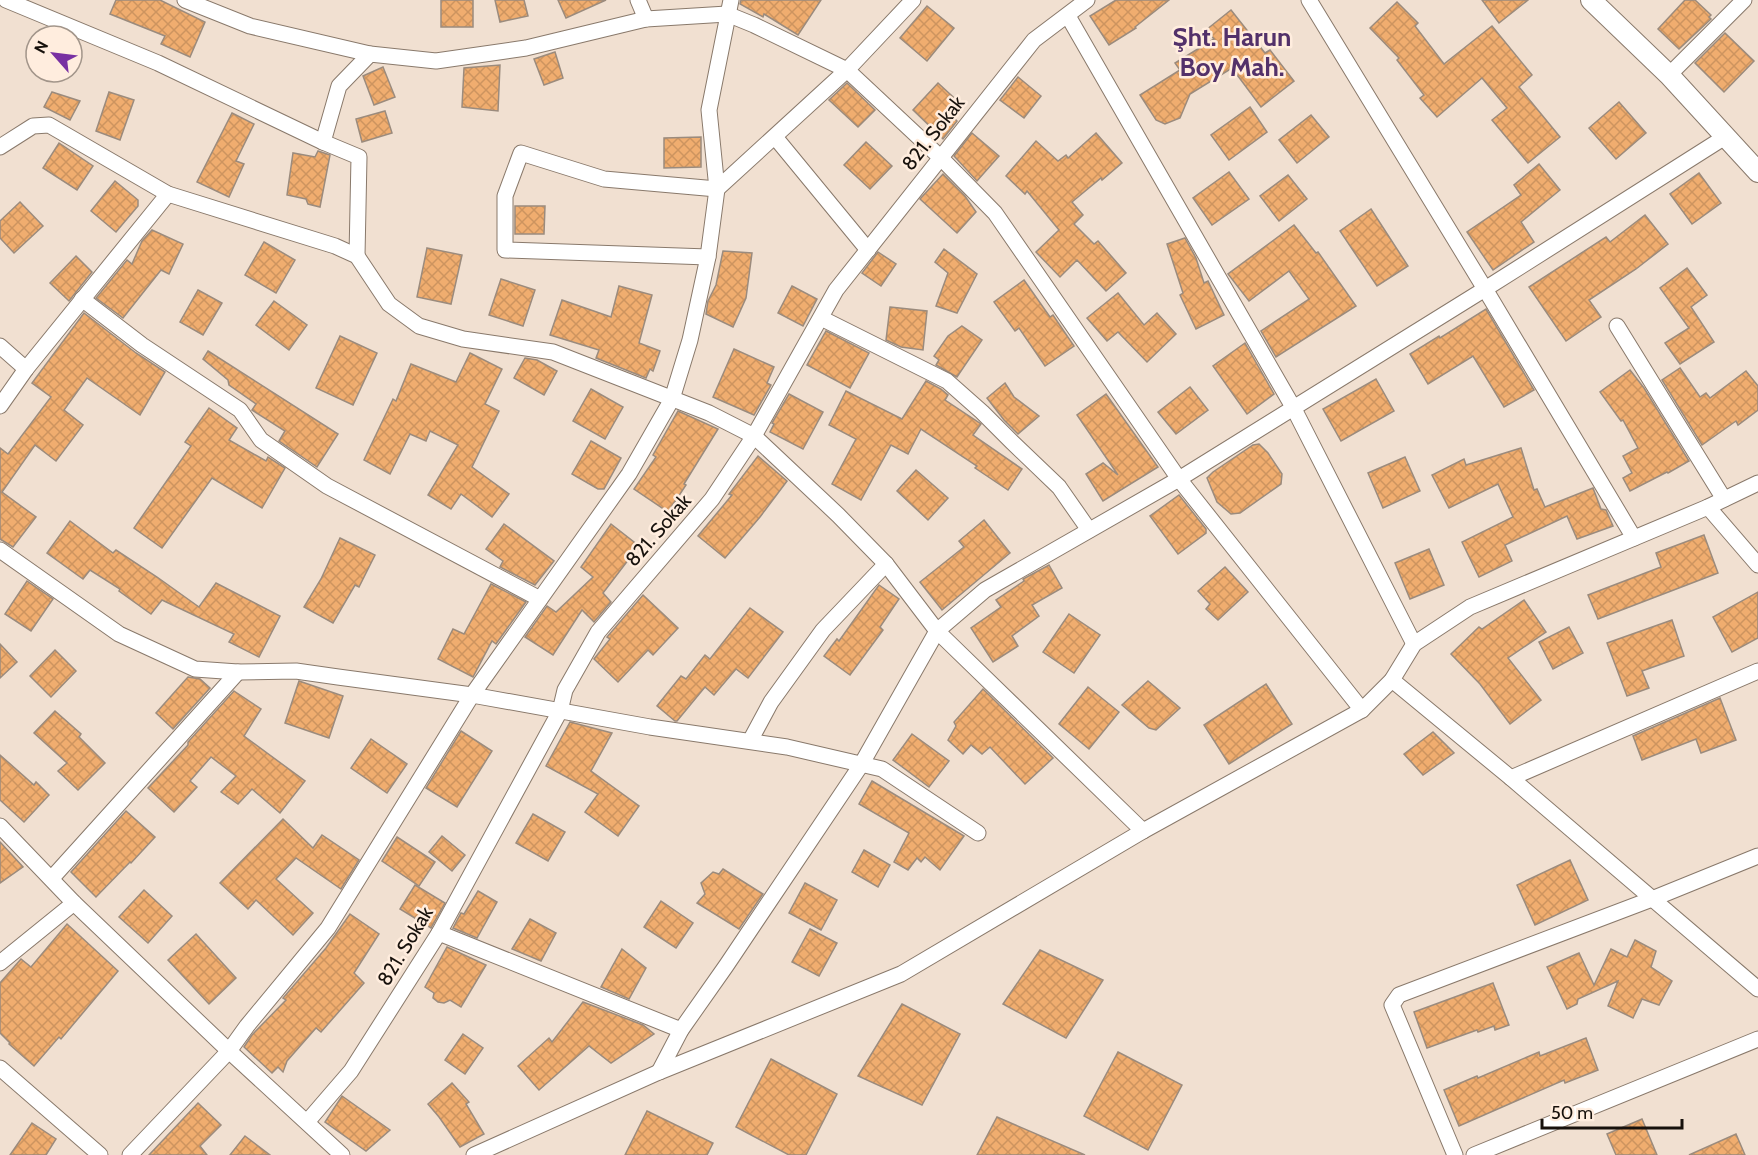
<svg xmlns="http://www.w3.org/2000/svg" width="1758" height="1155" viewBox="0 0 1758 1155" font-family="Cabin,sans-serif">
	<defs>
		<pattern id="building-cross-hatch" width="8" height="8" patternUnits="userSpaceOnUse" patternTransform="scale(1.5)"><rect width="8" height="8" fill="#f0ad6f"/><path d="M0 0l8 8M0 8l8-8" fill="none" stroke="#cd945f"/></pattern>
	</defs>
	<rect width="100%" height="100%" fill="#f1e0d1"/>
	<g fill="url(#building-cross-hatch)" stroke="#9b8b7d" stroke-width="1.5">
		<polygon points="116,0 160,0 205,22 190,57 161,44 165,36 110,14"/>
		<rect x="441" y="0" width="32" height="27"/>
		<polygon points="495,0 524,0 528,16 500,22"/>
		<polygon points="558,0 606,0 566,18"/>
		<polygon points="741,0 821,0 798,35 764,14 763,17 740,4"/>
		<polygon points="1116,0 1169,0 1135,27 1136,28 1109,45 1090,16"/>
		<polygon points="1482,0 1528,0 1499,23"/>
		<polygon points="1685,0 1695,0 1711,15 1709,17 1711,19 1679,49 1658,29"/>
		<polygon points="1397,2 1418,23 1415,26 1444,64 1492,26 1532,75 1519,87 1560,137 1528,163 1492,120 1507,108 1482,78 1437,117 1420,98 1424,95 1397,60 1399,58 1370,28"/>
		<polygon points="927,6 954,28 927,61 900,38"/>
		<polygon points="1231,10 1265,53 1270,50 1294,81 1261,107 1232,68 1190,94 1180,118 1165,124 1156,120 1140,95 1180,70 1175,63 1214,39 1206,30"/>
		<polygon points="1725,33 1754,61 1724,92 1695,63"/>
		<polygon points="555,52 563,78 544,85 534,59"/>
		<polygon points="500,65 498,111 462,107 464,68"/>
		<polygon points="383,67 395,97 374,105 363,76"/>
		<polygon points="1018,77 1041,96 1024,118 1000,100"/>
		<polygon points="847,83 875,110 858,127 829,100"/>
		<polygon points="938,83 963,106 953,117 957,121 943,139 913,110"/>
		<polygon points="52,92 80,101 70,120 44,107"/>
		<polygon points="109,92 134,100 120,140 96,131"/>
		<polygon points="1619,102 1646,133 1616,159 1589,128"/>
		<polygon points="1250,107 1267,132 1229,160 1211,135"/>
		<polygon points="385,111 392,133 362,142 356,119"/>
		<polygon points="232,113 254,124 236,161 244,164 229,197 197,182"/>
		<polygon points="1311,115 1329,137 1297,163 1279,140"/>
		<polygon points="972,133 999,156 977,181 954,156"/>
		<polygon points="1096,133 1122,163 1102,180 1101,178 1072,202 1083,215 1074,224 1094,244 1098,241 1126,273 1106,291 1077,260 1060,277 1036,252 1059,230 1027,191 1025,194 1006,176 1036,141 1058,161 1066,155 1068,158"/>
		<polygon points="701,137 701,167 664,168 664,138"/>
		<polygon points="866,142 892,166 870,189 844,165"/>
		<polygon points="59,143 93,166 77,190 43,168"/>
		<polygon points="318,151 330,155 320,207 308,204 306,199 287,195 293,153 315,157"/>
		<polygon points="1539,164 1560,190 1521,222 1534,242 1493,270 1467,232 1521,195 1514,185"/>
		<polygon points="1229,172 1249,199 1212,225 1193,198"/>
		<polygon points="1699,173 1721,203 1692,224 1670,194"/>
		<polygon points="943,174 965,196 976,212 957,233 920,199"/>
		<polygon points="1288,175 1307,199 1279,221 1260,196"/>
		<polygon points="115,181 138,200 138,206 116,232 91,211"/>
		<polygon points="20,202 43,226 14,253 0,238 0,221"/>
		<polygon points="515,206 545,206 544,234 515,234"/>
		<polygon points="1371,209 1408,266 1377,286 1340,231"/>
		<polygon points="1645,215 1668,244 1636,269 1589,300 1601,317 1566,341 1529,287 1606,237 1610,242"/>
		<polygon points="1294,225 1316,253 1318,252 1356,306 1276,357 1261,331 1309,299 1289,271 1249,301 1228,274"/>
		<polygon points="152,230 183,244 169,274 161,270 123,318 96,298 127,260 132,264 142,241"/>
		<polygon points="1185,238 1196,258 1204,283 1208,281 1224,315 1196,329 1180,295 1183,293 1167,244"/>
		<polygon points="264,242 295,260 276,293 245,275"/>
		<polygon points="427,248 462,255 451,304 417,297"/>
		<polygon points="944,249 977,274 957,313 936,306 948,273 935,262"/>
		<polygon points="723,251 752,253 746,298 733,327 706,314 708,301 716,285"/>
		<polygon points="878,252 896,264 881,286 862,273"/>
		<polygon points="76,256 92,272 69,301 50,283"/>
		<polygon points="1687,268 1707,295 1691,307 1714,342 1680,364 1665,343 1689,328 1660,288"/>
		<polygon points="501,279 535,290 523,326 489,315"/>
		<polygon points="1024,280 1050,317 1053,315 1074,346 1045,366 1019,328 1015,331 994,302"/>
		<polygon points="619,286 652,295 639,343 660,351 653,371 650,369 646,378 596,358 599,350 550,335 562,300 611,317"/>
		<polygon points="792,286 817,299 803,326 778,313"/>
		<polygon points="198,290 222,303 203,335 180,322"/>
		<polygon points="1118,293 1144,325 1157,313 1176,334 1147,362 1118,332 1107,341 1087,318"/>
		<polygon points="274,301 307,325 289,350 256,325"/>
		<polygon points="890,307 927,311 923,350 901,347 886,340"/>
		<polygon points="1486,309 1534,390 1504,407 1473,356 1428,384 1410,354 1439,336 1440,338"/>
		<polygon points="84,313 136,353 165,372 140,415 87,378 64,410 83,425 56,461 35,445 2,492 36,517 13,547 0,539 0,448 8,454 51,397 32,383"/>
		<polygon points="962,326 982,340 957,377 936,365 939,360 934,356 948,336"/>
		<polygon points="826,331 869,353 850,388 807,365"/>
		<polygon points="340,336 377,353 353,405 316,388"/>
		<polygon points="1245,343 1274,394 1247,414 1213,366"/>
		<polygon points="734,349 774,367 767,383 771,385 754,415 713,397"/>
		<polygon points="208,351 338,434 317,467 279,441 285,431 252,410 256,404 229,385 228,380 203,359"/>
		<polygon points="470,353 502,369 485,404 499,411 472,467 509,494 492,517 461,494 451,509 428,495 458,445 430,431 426,441 410,434 390,474 364,460 393,399 396,401 411,364 456,382"/>
		<polygon points="525,358 537,360 557,371 544,395 514,378"/>
		<polygon points="1680,368 1700,397 1706,393 1710,398 1746,371 1758,386 1758,410 1738,425 1736,421 1702,445 1662,380"/>
		<polygon points="1630,370 1644,388 1689,461 1668,473 1667,472 1630,491 1623,478 1632,473 1623,456 1638,448 1623,420 1621,421 1600,392"/>
		<polygon points="1376,379 1394,411 1341,441 1323,409"/>
		<polygon points="926,381 941,389 948,395 945,400 981,424 973,435 1022,469 1008,490 975,468 977,466 921,429 908,454 891,445 861,500 832,484 856,439 829,425 846,391 902,419"/>
		<polygon points="1005,383 1014,397 1039,416 1018,434 1004,420 987,398"/>
		<polygon points="1190,387 1208,410 1176,434 1158,412"/>
		<polygon points="591,389 623,407 605,439 573,421"/>
		<polygon points="789,394 823,412 803,449 770,432 774,424 772,423"/>
		<polygon points="1106,394 1158,467 1103,501 1086,474 1103,463 1118,475 1077,415"/>
		<polygon points="209,408 237,428 229,440 266,461 268,457 285,468 262,508 212,478 162,548 134,528 191,446 185,442"/>
		<polygon points="678,411 718,429 684,484 686,485 668,512 634,489 656,457 653,455"/>
		<polygon points="591,441 621,458 604,489 598,489 572,474"/>
		<polygon points="1259,444 1268,453 1282,474 1281,484 1240,513 1231,514 1217,502 1207,478 1213,472 1253,445"/>
		<polygon points="1521,448 1534,490 1537,489 1545,507 1593,488 1601,509 1606,510 1613,526 1577,539 1567,516 1505,545 1512,561 1479,577 1462,542 1513,517 1498,484 1449,508 1432,475 1464,459 1466,465"/>
		<polygon points="758,456 787,481 760,517 725,558 698,536 732,495 729,494"/>
		<polygon points="1405,457 1420,491 1383,508 1368,473"/>
		<polygon points="916,470 948,498 928,520 897,491"/>
		<polygon points="1179,495 1206,529 1206,533 1178,554 1150,516"/>
		<polygon points="984,520 1010,553 942,610 920,582 964,547 959,541"/>
		<polygon points="70,521 113,553 116,550 157,577 199,607 216,583 280,616 259,657 229,642 234,634 162,600 151,614 119,591 120,589 90,570 83,579 47,553"/>
		<polygon points="504,524 554,561 535,585 500,567 503,561 486,549"/>
		<polygon points="611,524 639,546 603,593 611,602 594,622 582,610 553,655 525,637 547,606 556,612 593,577 581,567"/>
		<polygon points="1704,535 1718,573 1598,619 1588,595 1661,567 1656,553"/>
		<polygon points="340,538 375,555 359,587 355,585 333,623 304,607 321,579"/>
		<polygon points="1429,549 1444,585 1410,599 1395,563"/>
		<polygon points="1049,565 1062,588 1032,605 1039,616 1012,636 1018,646 993,662 971,628 1001,607 996,600 1024,581 1023,579"/>
		<polygon points="1225,567 1248,592 1218,620 1206,609 1210,604 1198,591"/>
		<polygon points="27,581 53,599 31,631 5,614"/>
		<polygon points="491,584 526,602 496,644 492,641 473,677 438,659 453,629 464,634"/>
		<polygon points="879,585 899,599 880,627 883,630 850,675 824,656 837,639 839,641"/>
		<polygon points="1758,592 1758,638 1732,652 1713,617"/>
		<polygon points="643,595 678,628 653,655 648,650 618,682 594,659 610,639 607,637"/>
		<polygon points="1524,600 1546,632 1508,658 1541,700 1510,724 1480,684 1451,654 1479,627 1482,629"/>
		<polygon points="750,608 783,632 748,678 736,669 714,695 705,687 677,721 675,721 657,706 681,676 686,679 705,655 710,659"/>
		<polygon points="1069,614 1100,635 1074,673 1043,652"/>
		<polygon points="1672,620 1684,656 1642,671 1649,688 1627,696 1607,643"/>
		<polygon points="1569,627 1583,653 1553,669 1539,642"/>
		<polygon points="0,644 17,662 0,678"/>
		<polygon points="55,650 76,671 51,697 30,676"/>
		<polygon points="188,677 200,679 210,688 173,729 156,713"/>
		<polygon points="299,681 343,696 329,738 285,723"/>
		<polygon points="1148,681 1180,708 1156,730 1149,728 1122,705"/>
		<polygon points="1266,684 1292,724 1229,764 1204,725"/>
		<polygon points="1088,687 1119,712 1089,749 1059,724"/>
		<polygon points="983,689 1053,758 1025,784 990,747 982,754 971,745 963,754 948,740 956,726 954,722"/>
		<polygon points="234,691 261,709 244,736 305,781 280,813 252,789 238,804 221,792 236,776 211,757 190,781 197,787 174,812 148,788 188,745 188,742"/>
		<polygon points="1720,698 1736,740 1701,753 1696,739 1642,760 1633,736"/>
		<polygon points="55,711 81,734 79,737 105,763 78,790 58,771 67,763 34,733"/>
		<polygon points="570,722 612,733 591,771 639,806 618,836 585,812 598,794 546,766"/>
		<polygon points="461,731 492,751 457,807 426,788"/>
		<polygon points="1433,732 1454,753 1423,775 1404,754"/>
		<polygon points="912,734 949,761 929,787 893,760"/>
		<polygon points="371,739 407,764 387,793 351,768"/>
		<polygon points="0,755 34,785 36,782 49,795 24,822 0,800"/>
		<polygon points="872,781 964,836 940,870 925,857 921,862 917,858 908,870 894,862 909,833 859,804"/>
		<polygon points="126,811 155,837 131,863 130,862 96,897 71,872"/>
		<polygon points="533,814 565,832 548,861 516,843"/>
		<polygon points="283,819 313,848 322,835 359,860 341,889 296,858 276,879 313,913 293,935 256,900 248,909 220,883"/>
		<polygon points="442,836 465,855 452,871 429,852"/>
		<polygon points="397,837 435,862 419,886 382,861"/>
		<polygon points="0,842 23,867 0,883"/>
		<polygon points="864,850 890,865 878,887 852,872"/>
		<polygon points="1570,860 1588,900 1535,925 1517,885"/>
		<polygon points="723,869 763,894 739,929 697,903 705,894 701,883 713,872 719,874"/>
		<polygon points="805,883 837,900 821,930 789,913"/>
		<polygon points="415,885 445,903 431,928 400,909"/>
		<polygon points="144,890 172,916 148,943 119,917"/>
		<polygon points="478,891 497,902 477,938 453,928 461,913 464,914"/>
		<polygon points="661,901 693,923 676,948 644,927"/>
		<polygon points="350,914 379,934 354,973 364,983 321,1032 316,1028 287,1061 283,1072 278,1067 272,1073 244,1047 252,1035 286,1000 283,998 326,948"/>
		<polygon points="530,919 556,933 541,961 512,949"/>
		<polygon points="67,924 118,971 61,1039 59,1037 34,1066 9,1044 10,1043 0,1033 0,983 21,959 31,967"/>
		<polygon points="810,929 837,943 819,976 792,962"/>
		<polygon points="196,934 236,978 209,1004 168,960"/>
		<polygon points="1635,940 1656,951 1651,967 1672,981 1659,1005 1642,999 1633,1018 1608,1006 1618,981 1578,999 1577,1004 1567,1009 1547,967 1579,953 1594,985 1611,949 1627,957"/>
		<polygon points="447,947 486,965 461,1007 450,1000 444,1003 438,1002 433,998 434,993 425,987"/>
		<polygon points="622,949 646,968 629,999 601,987"/>
		<polygon points="1040,950 1103,980 1066,1038 1003,1004"/>
		<polygon points="1493,983 1509,1025 1495,1030 1494,1026 1478,1032 1477,1030 1427,1048 1414,1012"/>
		<polygon points="583,1002 643,1025 654,1034 611,1063 589,1046 539,1090 518,1066 549,1038 552,1042"/>
		<polygon points="902,1004 960,1034 922,1105 858,1076"/>
		<polygon points="463,1034 483,1048 465,1074 445,1060"/>
		<polygon points="1586,1038 1598,1070 1565,1083 1564,1080 1459,1126 1444,1090 1477,1076 1478,1078 1539,1052 1540,1056"/>
		<polygon points="1118,1052 1182,1085 1148,1150 1084,1116"/>
		<polygon points="771,1059 837,1094 806,1155 789,1155 736,1127"/>
		<polygon points="452,1083 469,1102 466,1104 484,1134 460,1147 439,1117 428,1104"/>
		<polygon points="342,1096 390,1130 366,1151 325,1122"/>
		<polygon points="198,1103 221,1125 200,1146 207,1155 149,1155"/>
		<polygon points="647,1111 713,1143 707,1155 625,1155"/>
		<polygon points="997,1117 1085,1155 977,1155"/>
		<polygon points="1642,1119 1657,1155 1616,1155 1607,1134"/>
		<polygon points="32,1123 56,1139 46,1155 10,1155"/>
		<polygon points="1736,1134 1745,1155 1689,1155"/>
		<polygon points="245,1136 270,1155 230,1155"/>
	</g>
	<g fill="none" stroke-linecap="round" stroke-linejoin="round">
		<defs>
			<g id="minor">
				<polyline points="6,0 158,63 323,142 359,157 357,256"/>
				<polyline points="185,0 250,26 370,54"/>
				<polyline points="638,0 646,19"/>
				<polyline points="1309,0 1485,289 1634,538"/>
				<polyline points="1068,16 1293,407 1414,644"/>
				<polyline points="1669,75 1744,0"/>
				<polyline points="775,137 868,250"/>
				<polyline points="323,142 339,86 370,54 436,61 526,48 646,19 727,14 754,25 847,70 940,157 995,213 1179,479 1362,710"/>
				<polyline points="0,147 33,126 49,125 168,194 335,246 357,256 389,304 419,326 463,339 553,352 709,413 754,436 838,515 886,564 937,631 1143,831"/>
				<polyline points="708,257 505,250 505,196 521,153 604,179 717,189 847,70 913,0"/>
				<polyline points="82,299 142,345 240,410 261,440 327,486 540,599"/>
				<polyline points="821,318 947,381 982,412 1012,442 1059,487 1089,530"/>
				<polyline points="1617,326 1724,499"/>
				<polyline points="0,346 26,369"/>
				<polyline points="0,406 26,369 168,194"/>
				<polyline points="1708,507 1758,565"/>
				<polyline points="0,550 119,634 195,669 238,672 296,671 338,677 472,695 650,727 787,747 882,769 978,833"/>
				<polyline points="1392,680 1511,778 1758,989"/>
				<polyline points="750,741 771,702 823,630 886,564"/>
				<polyline points="1511,778 1758,671"/>
				<polyline points="0,826 74,903 229,1051 342,1155"/>
				<polyline points="52,878 238,672"/>
				<polyline points="439,933 681,1030"/>
				<polyline points="0,963 74,903"/>
				<polyline points="0,1068 100,1155"/>
				<polyline points="659,1072 681,1030 726,966 861,765 937,631 985,590 1179,479 1485,289 1725,137"/>
				<polyline points="307,1122 351,1071 439,933 560,711 565,690 598,632 712,499 754,436 836,290 1034,40 1087,0"/>
				<polyline points="130,1155 229,1051 247,1026 328,928 472,695 629,474 672,399 690,340 708,257 717,189 709,110 731,0"/>
				<polyline points="474,1155 659,1072 901,974 1143,831 1362,710 1392,680 1414,644 1470,607 1708,507 1758,483"/>
				<polyline points="1455,1155 1392,1005 1399,995 1652,899 1758,856"/>
				<polyline points="1474,1155 1758,1039"/>
			</g>
			<polyline id="tertiary" points="1591,0 1669,75 1758,172"/>
		</defs>
		<use href="#minor" stroke="#89796b" stroke-width="17"/>
		<use href="#tertiary" stroke="#89796b" stroke-width="22"/>
		<use href="#minor" stroke="#fff" stroke-width="15"/>
		<use href="#tertiary" stroke="#fff" stroke-width="20"/>
	</g>
	<g text-anchor="middle" dominant-baseline="central" stroke-width="5" stroke-linejoin="round" paint-order="stroke">
		<g font-size="20" fill="#17110c" stroke="#ffedde">
			<text transform="translate(933 133) rotate(-52)">821. Sokak</text>
			<text transform="translate(658 530) rotate(-49)">821. Sokak</text>
			<text transform="translate(405 946) rotate(-59)">821. Sokak</text>
		</g>
		<g font-size="26" font-weight="bold" fill="#53316a" stroke="#ffedde">
			<text x="1232" y="37">Şht. Harun<tspan x="1232" dy="30">Boy Mah.</tspan></text>
		</g>
	</g>
	<g transform="translate(54 54) rotate(298)"><circle r="28" fill="#ffedde" stroke="#a2958a" stroke-width="1.5"/>
	<path d="M0-4.5L10 22L0 15L-10 22Z" fill="#7830a2"/>
	<text y="-9" font-size="16" font-weight="bold" text-anchor="middle" fill="#17110c">N</text>
	</g>
	<path d="M1542 1119v9h140v-9" fill="none" stroke="#17110c" stroke-width="3"/>
	<text x="1551" y="1119" font-size="18" fill="#17110c" stroke="#ffedde" stroke-width="4.5" paint-order="stroke">50 m</text>
</svg>
